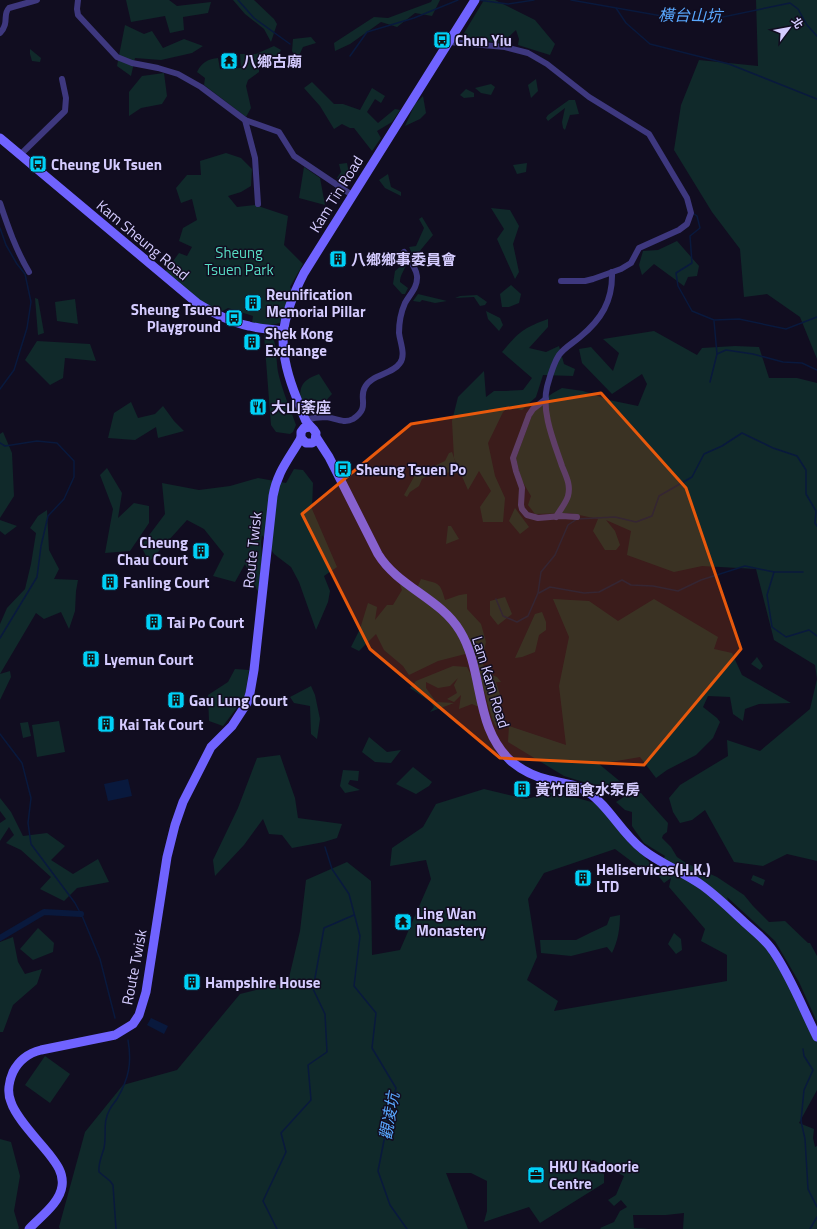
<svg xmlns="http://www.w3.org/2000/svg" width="817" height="1229" viewBox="0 0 817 1229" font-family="'Titillium Web','Noto Sans TC',sans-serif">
	<rect width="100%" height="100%" fill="#110d20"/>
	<g fill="#10292a">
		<polygon points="126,0 169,0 177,6 211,2 208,13 183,17 184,30 170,33 165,16 131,22"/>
		<polygon points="233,0 254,0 274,19 277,24 271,42 264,29 245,14"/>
		<polygon points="432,0 440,0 432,16 415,13 397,27 381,22 350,44 335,51 334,43 374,17 388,18 431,2"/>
		<polygon points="484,0 495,0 535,20 555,44 550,55 518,45 519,39 516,30 502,43 461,38"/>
		<polygon points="756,0 817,0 817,359 800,317 767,294 744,297 740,249 712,212 674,150 681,105 699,60 758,66"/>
		<polygon points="125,25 144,34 152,31 163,48 184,39 203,46 192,53 161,60 135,58 131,76 117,66"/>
		<polygon points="311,37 316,43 303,47 297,60 292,51 293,39"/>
		<path d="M274,46l7,4 -10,18h-12v4l-11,8 -2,6 5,22 -5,9 -42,-32 1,-7 -8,-6c5,-10 11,-13 21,-14l2,11 21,-1 -1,-14h16z"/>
		<polygon points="30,49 41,58 40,62 32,61 30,54"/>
		<polygon points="164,73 167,96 162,104 141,108 129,116 129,92 142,76"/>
		<polygon points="536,79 538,91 531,98 528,85"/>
		<polygon points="312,82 334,104 343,104 360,110 372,88 385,96 381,103 375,99 367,112 378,123 395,109 400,110 392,122 377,131 381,138 372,151 354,128 350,128 342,124 334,129 320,106 304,88"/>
		<polygon points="491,84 495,87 491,95 481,93 475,88"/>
		<polygon points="466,89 474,93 474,97 464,98 460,95"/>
		<polygon points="423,96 426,113 420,119 405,126 415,104"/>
		<polygon points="569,100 575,100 579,114 570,115 565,130 563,128 562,122 565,108 548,121 546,118 548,115"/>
		<polygon points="226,153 241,158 252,169 251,186 241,192 228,196 237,207 255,205 288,216 284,245 303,264 290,287 293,292 280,323 272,325 252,323 253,316 228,308 221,312 195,298 165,272 179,253 187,256 192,247 179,241 183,228 197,220 192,199 181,203 176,188 187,175 201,175 200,161"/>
		<polygon points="347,163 349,174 342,182 337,178 341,172 339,164"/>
		<polygon points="527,163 526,172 517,174 513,165"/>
		<polygon points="304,167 320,178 325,205 299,198"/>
		<polygon points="388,174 391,187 401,192 401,196 385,188 379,180"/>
		<polygon points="491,208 510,210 519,226 513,244 519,272 515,279 497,239 504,229"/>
		<polygon points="422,217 433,235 414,258 409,247 416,246 424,228 419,219"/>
		<polygon points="677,241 699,266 697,276 688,277 684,286 654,264 642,275 639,265 643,251 658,250"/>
		<path d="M401,259l5,6c-2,6 -6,10 -6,17l8,6 -3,6h-3l-9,-10 2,-13 6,-5z"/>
		<polygon points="511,285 521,294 519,303 509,307 502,307 500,294"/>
		<polygon points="418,294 447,301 435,303 422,300 420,302 413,301"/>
		<polygon points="477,295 487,302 485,305 480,306 474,297 455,298 460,296"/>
		<polygon points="35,298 38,299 44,333 38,335"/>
		<polygon points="75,299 78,324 57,321 55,302"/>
		<polygon points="486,311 500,318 503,325 499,331 488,319"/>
		<path d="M548,319v8l-19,21 17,4 13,-6 5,18 11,5 -2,7 -30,-1 -7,22 -14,13 -13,-3 -6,5 -15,31 7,33 10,22 -2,24h-20l-3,-15 11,-16 -12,-20 -11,19 -14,-32 -2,-37 6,-24 26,-26 2,26 8,-6h11l18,-1 9,-12 -30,-26c17,-20 21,-24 46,-33z"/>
		<polygon points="654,331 697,355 702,348 735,346 759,347 769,378 797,378 817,383 817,861 787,854 763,866 734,862 705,810 692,820 680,823 673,812 669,798 680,785 728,756 727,740 760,751 810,709 817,679 815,665 774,640 756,569 702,566 674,572 627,555 631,531 606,520 615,531 620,545 616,550 605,550 593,531 598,519 570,513 535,514 528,505 531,496 521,479 516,458 536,405 553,393 562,388 583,391 609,400 638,406 647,384 642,374 612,394 582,363 579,349 591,347 613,371 619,353 603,339"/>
		<path d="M264,335l9,3c4,9 3,23 5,34 4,18 12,36 18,53l-3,7 -3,2 -14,-2 -5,-7z"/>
		<polygon points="37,341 90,344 96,361 65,358 63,378 50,385 25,360"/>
		<path d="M319,374l13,20 -12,13 -5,3 -14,-10c-3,-15 4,-21 18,-26z"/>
		<polygon points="131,402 138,418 155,414 163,406 174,421 184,431 158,438 156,427 135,440 108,438 114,413"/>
		<polygon points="3,432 12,453 14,496 0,518 0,434"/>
		<polygon points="452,452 458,470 456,474 450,472 442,474 436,471 422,479 419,486 410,492 407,497 404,495 415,475 445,461 449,453"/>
		<polygon points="107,468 122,493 118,518 134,503 149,506 149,523 130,551 105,553 113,509 100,475"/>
		<polygon points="294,469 303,470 313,483 312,509 337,567 324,576 330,591 328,602 316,630 299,582 291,567 274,554 262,535 261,542 262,558 258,592 245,564 235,582 213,576 224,554 204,529 187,520 149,562 141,546 165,514 162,483 199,490 230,486 258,478 286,483"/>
		<polygon points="515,508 529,527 520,534 509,521"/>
		<polygon points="47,510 49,550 59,569 54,579 78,580 76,591 75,611 69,629 61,612 44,619 36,613 0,674 10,671 11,677 0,700 0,624 7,608 25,589 31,564 36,533 30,528 38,516"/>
		<polygon points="0,520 17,526 5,535 0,531"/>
		<polygon points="448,526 451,526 459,539 446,544"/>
		<path d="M421,579c17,5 19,2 24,21 7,-2 15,-6 22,-6v15l14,15 5,18 -4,17 3,13 12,5 4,5h-5l4,13 2,22 -6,10c-5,-10 -7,-19 -10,-30 -5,-15 -10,-29 -13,-45l-35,9 -29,14 -6,-9 -19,-16 -8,-16 -17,17 -8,-4 9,-18 8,-26 9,4 -2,13 12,-15h6l9,-15 -3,-8 11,7 8,-3z"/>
		<polygon points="505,597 512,614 498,625 490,615 490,601"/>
		<polygon points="553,599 589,601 618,621 654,599 718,637 714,649 732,653 742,675 791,703 759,704 745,709 743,721 733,714 730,697 708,696 703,707 717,718 720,722 713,738 696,755 667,770 656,778 640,757 599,764 622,783 603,788 564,776 508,742 509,726 566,745 559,686 569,637"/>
		<polygon points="542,612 546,622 546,630 539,635 535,652 522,657 515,658 535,614"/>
		<polygon points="757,657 763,666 760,670 751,664"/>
		<polygon points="453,666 467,667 472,677 479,707 472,704 459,709 461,695 454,702 447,699 457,693 454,685 458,678 450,686 438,688 426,682 426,688 436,702 454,703 430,712 434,707 431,702 410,688 416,681"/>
		<polygon points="235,669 249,670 245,697 223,726 209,721 208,695 228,682"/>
		<polygon points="311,686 315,695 320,719 317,739 311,734 310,706 294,703 290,697"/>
		<polygon points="59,721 65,752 37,757 32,725"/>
		<polygon points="28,722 31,736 23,738 20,723"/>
		<polygon points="369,737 387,752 401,750 391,763 375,762 362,752"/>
		<polygon points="280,755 295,798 298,818 342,824 337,838 324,842 292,848 282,835 269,834 263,819 244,845 215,876 213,860 238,808 257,758"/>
		<polygon points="413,767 432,782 429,786 416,794 396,784"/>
		<polygon points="343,770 359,771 358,781 350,780 348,784 360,790 345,793 340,786"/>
		<polygon points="484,789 526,799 555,792 599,804 622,832 650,863 651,876 615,849 544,873 528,899 537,957 527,980 558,1001 554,1011 727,981 727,955 701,941 705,929 669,887 671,878 664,883 656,873 665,856 644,843 636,832 632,826 632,812 625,810 616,802 627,795 641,793 668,823 667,832 663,835 662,838 671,847 677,857 686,863 717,877 744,895 753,906 769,922 785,921 808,943 810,943 817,956 817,1022 799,982 775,941 727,897 730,906 776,957 808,1019 817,1042 817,1090 799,1123 814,1129 813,1138 815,1147 817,1146 817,1229 683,1229 684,1213 666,1215 633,1215 634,1228 649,1229 601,1229 600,1228 614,1222 620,1211 627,1207 621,1200 614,1206 608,1200 616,1195 624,1176 593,1160 588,1163 604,1174 604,1183 540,1223 529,1207 484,1222 487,1211 487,1181 471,1173 446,1173 468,1229 60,1229 59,1227 85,1132 123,1085 177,1070 240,994 288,982 300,931 306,880 347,862 371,881 372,955 400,950 431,879 426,860 390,866 392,848 423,827 436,804"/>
		<polygon points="0,798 11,812 23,836 47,833 65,846 51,860 73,874 98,859 109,882 77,888 64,901 40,889 51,877 21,850 6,843 14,835 9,827 0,841 0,823 6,819 0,811"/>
		<polygon points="753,875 765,880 763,886 751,880"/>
		<path d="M620,915c0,13 -2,26 -8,38l-5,-6 -36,9 -30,-3 -1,-13h36l16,-8 15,-7 3,-8z"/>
		<polygon points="38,928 54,943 53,952 33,960 20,949"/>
		<polygon points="674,933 681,939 682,950 676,954 668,944"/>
		<polygon points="13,937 18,962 25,974 42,969 37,984 13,1005 3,1032 0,1032 0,942"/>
		<polygon points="45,1056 70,1074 50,1103 25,1085"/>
		<polygon points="0,1139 11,1142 20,1176 14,1211 19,1228 18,1229 0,1229"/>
	</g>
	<g fill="#09193d">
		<polygon points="128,779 132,796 108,801 104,784"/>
		<polygon points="151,1018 168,1026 164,1034 147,1025"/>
	</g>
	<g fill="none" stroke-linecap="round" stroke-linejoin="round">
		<g stroke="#09193d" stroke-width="1.5">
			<polyline points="238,0 254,18 290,44"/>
			<polyline points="478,0 508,4 534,0"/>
			<polyline points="571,0 662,16 694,13 718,18 790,3 798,9 807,25 817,36"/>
			<polyline points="616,8 626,23 650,44 729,64 817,99"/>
			<polyline points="350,56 367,32 414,18 458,0"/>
			<polyline points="694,214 697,216 700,228 690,236 692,263 676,273 678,286 692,311 714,320 739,319 786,329 817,317"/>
			<polyline points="0,228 6,245 17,264 25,274 31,302 27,328 14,370 0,389"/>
			<polyline points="717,354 726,350 753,354 783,362 802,363 817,370"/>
			<polyline points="710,382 717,354 714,321"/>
			<polyline points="0,443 5,446 37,441 57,443 74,461 74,477 64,499 48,516 41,546 37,577 0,638"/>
			<polyline points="774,572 767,595 772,627 786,637 809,630 817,636"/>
			<polyline points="539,593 550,587 584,593 599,592 622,580 631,585 653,586 678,591 701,580 745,566 774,572 803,572"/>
			<polyline points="496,599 503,616 517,622 528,616 538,593 541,572 555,555 568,525 577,519 615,517 636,522 652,516 659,496 692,477 704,454 722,446 742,433 773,448 797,456 806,470 806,494 816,511 815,523 817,526"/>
			<polyline points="0,734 22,763 31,798 28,823 31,844 75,903 83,918 100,959 115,1018"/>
			<polyline points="325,847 332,869 349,894 360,936 354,986 376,1013 372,1048 396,1088 388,1120 378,1171 390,1205 407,1229"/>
			<polyline points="803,1049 804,1056 813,1070 804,1090 801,1121 805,1139 808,1189 817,1207"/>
			<path d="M116,1229l-3,-44 -3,-4 -11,-9c-1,-9 3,-16 5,-24 3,-15 -2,-25 6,-39 2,-4 5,-7 7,-10 12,-21 15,-36 11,-59"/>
			<polyline points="277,1229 263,1201 286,1152 281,1133 311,1100 308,1065 327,1052 325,1014 313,989 324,928 354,915"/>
			<polyline points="810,1229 817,1217"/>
		</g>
		<polyline stroke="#09193d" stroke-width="6" points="0,938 44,912 81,914"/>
		<g stroke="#3e387f" stroke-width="6">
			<polyline points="78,0 77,9 78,15 117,57 132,63 158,68 178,74 201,87 245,120 279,132 294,156 352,195"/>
			<path d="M0,33c10,-11 2,-18 9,-25l28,-8"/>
			<polyline points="449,42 505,47 528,53 547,64 589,97 649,134 687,198 691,213 687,224 679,230 639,248 631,263 621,269 593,279 585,281 561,281"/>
			<polyline points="245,120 255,158 258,204"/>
			<polyline points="20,155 65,111 66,98 62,79"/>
			<path d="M0,203c8,24 16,47 29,69"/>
			<polyline points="546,399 533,409 529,415 513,458 516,471 522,488 521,505 522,509 527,515 538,518 562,516 577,517"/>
			<path d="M305,420c7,-2 14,-3 21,-3 9,1 18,7 27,2 18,-12 5,-20 12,-32 7,-13 27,-12 35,-24 6,-8 0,-21 -1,-30 0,-9 2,-21 6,-30 5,-9 13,-16 12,-27 -1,-9 -8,-17 -13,-24"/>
			<path d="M556,517c4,-7 10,-14 12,-21 3,-11 -2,-20 -6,-30 -8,-24 -21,-54 -15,-79 3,-11 6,-23 12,-32 5,-7 14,-12 21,-18 21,-17 33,-36 32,-65"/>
		</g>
		<g stroke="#7063ff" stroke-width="9">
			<path d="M0,138l197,165c16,10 33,19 52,23 11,3 23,3 34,5"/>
			<path d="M310,427l-6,1 -3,4v6l5,5h6l3,-2 1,-8c-3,-6 -9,-8 -11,-14 -3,-6 -5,-13 -8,-20 -21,-52 -18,-77 7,-126l171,-273"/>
			<path d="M316,437l13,20 49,97c20,33 62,44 82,77 25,41 13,97 52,131 11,9 24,15 37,18 13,3 27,4 39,12 21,14 33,41 54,57 18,15 42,23 61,37 15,11 28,24 41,36 10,9 22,18 29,29 18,26 30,58 44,86"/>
			<path d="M29,1229c11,-12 31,-26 33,-43 2,-13 -6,-23 -13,-32 -11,-14 -33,-36 -38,-52 -4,-9 -2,-21 2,-30 6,-12 16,-19 28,-22l74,-15 18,-11 6,-9 7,-23 21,-135 8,-32 8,-23 28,-55 21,-21 15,-23 3,-10 4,-23 19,-174c4,-24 16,-37 28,-58"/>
		</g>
	</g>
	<path fill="#e8590c" fill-opacity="0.2" stroke="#e8590c" stroke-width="3" stroke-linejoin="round" d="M601,393l85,95 55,161 -97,116 -144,-7 -130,-109 -68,-135 109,-90z"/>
	<defs>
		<symbol id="bus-square" viewBox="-11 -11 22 22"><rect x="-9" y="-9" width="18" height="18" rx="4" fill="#00d0f6" stroke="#110d20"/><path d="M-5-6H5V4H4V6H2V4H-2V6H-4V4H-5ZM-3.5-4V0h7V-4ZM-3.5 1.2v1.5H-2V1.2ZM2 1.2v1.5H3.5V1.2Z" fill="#111"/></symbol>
		<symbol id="temple-square" viewBox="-11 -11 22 22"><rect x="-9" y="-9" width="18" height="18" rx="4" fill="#00d0f6" stroke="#110d20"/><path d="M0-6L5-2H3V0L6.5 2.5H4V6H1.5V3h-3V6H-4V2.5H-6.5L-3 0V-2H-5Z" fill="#111"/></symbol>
		<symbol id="building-square" viewBox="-11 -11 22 22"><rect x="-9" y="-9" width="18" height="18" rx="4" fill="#00d0f6" stroke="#110d20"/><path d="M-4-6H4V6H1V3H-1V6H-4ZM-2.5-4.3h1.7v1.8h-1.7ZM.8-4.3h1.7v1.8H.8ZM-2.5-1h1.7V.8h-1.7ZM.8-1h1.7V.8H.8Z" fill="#111"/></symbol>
		<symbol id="restaurant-square" viewBox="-11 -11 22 22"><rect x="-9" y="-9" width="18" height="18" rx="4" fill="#00d0f6" stroke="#110d20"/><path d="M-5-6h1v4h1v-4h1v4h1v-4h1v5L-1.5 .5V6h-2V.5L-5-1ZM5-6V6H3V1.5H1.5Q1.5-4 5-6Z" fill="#111"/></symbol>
		<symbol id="office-square" viewBox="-11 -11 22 22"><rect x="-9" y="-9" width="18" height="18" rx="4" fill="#00d0f6" stroke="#110d20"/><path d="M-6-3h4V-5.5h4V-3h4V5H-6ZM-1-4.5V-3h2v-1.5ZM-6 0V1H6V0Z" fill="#111"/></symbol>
	</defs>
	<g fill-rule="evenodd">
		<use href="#bus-square" x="432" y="30" width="20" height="20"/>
		<use href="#temple-square" x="219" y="51" width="20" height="20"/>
		<use href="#bus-square" x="28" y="154" width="20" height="20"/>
		<use href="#building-square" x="328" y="249" width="20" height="20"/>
		<use href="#building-square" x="243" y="293" width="20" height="20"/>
		<use href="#bus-square" x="224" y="308" width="20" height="20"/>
		<use href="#building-square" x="242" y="332" width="20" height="20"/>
		<use href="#restaurant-square" x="248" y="397" width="20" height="20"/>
		<use href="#bus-square" x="333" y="459" width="20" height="20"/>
		<use href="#building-square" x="191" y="541" width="20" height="20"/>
		<use href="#building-square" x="100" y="572" width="20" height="20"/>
		<use href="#building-square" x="144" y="612" width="20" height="20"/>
		<use href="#building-square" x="81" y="649" width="20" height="20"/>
		<use href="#building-square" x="166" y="690" width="20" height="20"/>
		<use href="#building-square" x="96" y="714" width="20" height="20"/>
		<use href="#building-square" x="512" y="779" width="20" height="20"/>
		<use href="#building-square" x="573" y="868" width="20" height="20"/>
		<use href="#temple-square" x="393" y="912" width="20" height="20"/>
		<use href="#building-square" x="182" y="972" width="20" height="20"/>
		<use href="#office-square" x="526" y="1165" width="20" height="20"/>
	</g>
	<g text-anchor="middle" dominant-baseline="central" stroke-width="3" stroke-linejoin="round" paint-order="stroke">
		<g font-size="15" font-weight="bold" fill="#d5ccff" stroke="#110d20" text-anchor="start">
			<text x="455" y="40">Chun Yiu</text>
			<text x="242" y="61">八鄉古廟</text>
			<text x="51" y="164">Cheung Uk Tsuen</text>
			<text x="351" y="259">八鄉鄉事委員會</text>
			<text x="266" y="294">Reunification<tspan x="266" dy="17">Memorial Pillar</tspan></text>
			<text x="221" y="309" text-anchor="end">Sheung Tsuen<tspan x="221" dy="17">Playground</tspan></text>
			<text x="265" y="333">Shek Kong<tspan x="265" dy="17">Exchange</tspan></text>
			<text x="271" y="407">大山荼座</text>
			<text x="356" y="469">Sheung Tsuen Po</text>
			<text x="188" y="542" text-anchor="end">Cheung<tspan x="188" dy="17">Chau Court</tspan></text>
			<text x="123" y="582">Fanling Court</text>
			<text x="167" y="622">Tai Po Court</text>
			<text x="104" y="659">Lyemun Court</text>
			<text x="189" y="700">Gau Lung Court</text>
			<text x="119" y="724">Kai Tak Court</text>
			<text x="535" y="789">黃竹園食水泵房</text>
			<text x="596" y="869">Heliservices(H.K.)<tspan x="596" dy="17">LTD</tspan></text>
			<text x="416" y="913">Ling Wan<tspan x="416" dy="17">Monastery</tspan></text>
			<text x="205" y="982">Hampshire House</text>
			<text x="549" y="1166">HKU Kadoorie<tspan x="549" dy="17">Centre</tspan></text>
		</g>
		<g font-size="15" fill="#d5ccff" stroke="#110d20">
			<text transform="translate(336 194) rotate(-58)">Kam Tin Road</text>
			<text transform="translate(143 240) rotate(40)">Kam Sheung Road</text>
			<text transform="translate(252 550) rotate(-84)">Route Twisk</text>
			<text transform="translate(491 682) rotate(73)">Lam Kam Road</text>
			<text transform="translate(134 967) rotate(-79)">Route Twisk</text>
		</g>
		<g font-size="15" fill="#58dec5" stroke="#110d20">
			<text x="239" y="252">Sheung<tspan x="239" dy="17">Tsuen Park</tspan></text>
		</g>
		<g font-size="16" font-style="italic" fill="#5aa9ff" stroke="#110d20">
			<text transform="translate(690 15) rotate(1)">橫台山坑</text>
			<text transform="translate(389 1116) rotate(-80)">觀凌坑</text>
		</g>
	</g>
	<g transform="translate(789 28) rotate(58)" stroke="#110d20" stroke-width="3" paint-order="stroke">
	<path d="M0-3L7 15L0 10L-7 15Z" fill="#d5ccff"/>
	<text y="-6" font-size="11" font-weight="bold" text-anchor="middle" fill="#d5ccff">北</text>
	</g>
</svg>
